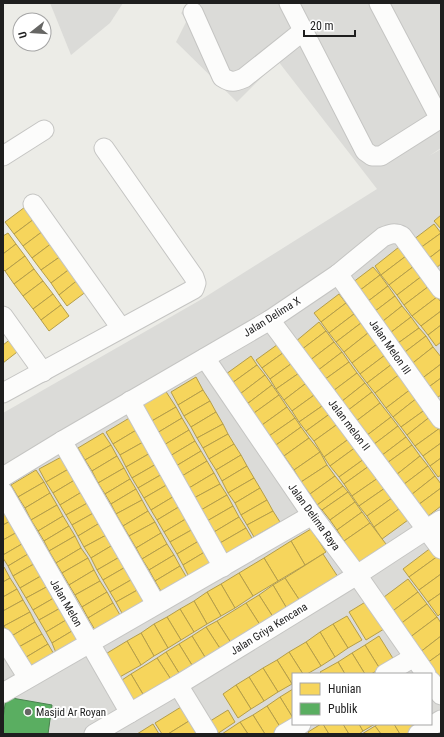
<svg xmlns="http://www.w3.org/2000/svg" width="444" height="737" viewBox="0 0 444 737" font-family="'Roboto Condensed',sans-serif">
	<rect width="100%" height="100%" fill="#ecece7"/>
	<g fill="#dbdbd8" fill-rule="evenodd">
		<polygon points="50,3 123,3 110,23 71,55"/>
		<path d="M191,3h250v145l-12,8 12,-7v585h-438v-321l199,-114 175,-110 -99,-128 -41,41 -61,-60 11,-22 -6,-7zM293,674h138v50h-138z"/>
	</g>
	<g fill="#f6d55c" stroke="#b59e49">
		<polygon points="25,207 34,219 14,234 5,222"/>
		<polygon points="441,215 441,229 434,221"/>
		<polygon points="34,219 43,231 23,246 14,234"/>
		<polygon points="434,224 441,233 416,251 409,243"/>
		<polygon points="43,231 52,243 32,258 23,246"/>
		<polygon points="8,233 16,244 3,254 3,236"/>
		<polygon points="441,233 441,249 424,262 416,251"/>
		<polygon points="52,243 61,256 41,270 32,258"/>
		<polygon points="16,244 25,256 5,271 3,269 3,254"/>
		<polygon points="399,247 406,256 381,275 375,266"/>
		<polygon points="441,249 441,264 431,272 424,262"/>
		<polygon points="25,256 34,269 14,284 5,271"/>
		<polygon points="61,256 71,268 51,283 41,270"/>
		<polygon points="406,256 414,266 389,285 381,275"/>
		<polygon points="414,266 422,276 397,295 389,285"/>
		<polygon points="373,267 380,275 355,294 348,286"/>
		<polygon points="71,268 79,279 59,295 51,283"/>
		<polygon points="34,269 43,281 23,296 14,284"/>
		<polygon points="380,275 388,286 363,305 355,294"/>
		<polygon points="422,276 429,286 404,305 397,295"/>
		<polygon points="79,279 87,291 67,306 59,295"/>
		<polygon points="43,281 53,294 33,309 23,296"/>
		<polygon points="388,286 395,296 370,315 363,305"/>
		<polygon points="429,286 437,297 412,316 404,305"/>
		<polygon points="53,294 61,305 41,320 33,309"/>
		<polygon points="339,294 346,303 321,322 314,313"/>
		<polygon points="395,296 402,306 378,325 370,315"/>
		<polygon points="437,297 441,302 441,311 421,326 412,316"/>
		<polygon points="346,303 354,314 329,333 321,322"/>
		<polygon points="61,305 69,316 49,331 41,320"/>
		<polygon points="402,306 411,317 386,336 378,325"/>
		<polygon points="441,311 441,325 428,335 421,326"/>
		<polygon points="354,314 361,323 336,342 329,333"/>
		<polygon points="411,317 419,328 394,346 386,336"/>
		<polygon points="319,322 326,331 301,350 295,342"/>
		<polygon points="361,323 368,333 344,352 336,342"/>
		<polygon points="441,325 441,342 436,346 428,335"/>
		<polygon points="419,328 426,336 401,355 394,346"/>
		<polygon points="326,331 334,342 309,361 301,350"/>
		<polygon points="368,333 377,344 352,363 344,352"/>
		<polygon points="426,336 433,347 409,366 401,355"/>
		<polygon points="12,338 21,349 3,363 3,345"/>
		<polygon points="281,342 287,350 262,368 256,360"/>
		<polygon points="334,342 342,352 317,371 309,361"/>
		<polygon points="377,344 385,355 360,374 352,363"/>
		<polygon points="433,347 441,357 441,364 420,380 409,366"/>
		<polygon points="287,350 295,361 270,379 262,368"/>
		<polygon points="342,352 349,362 324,380 317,371"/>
		<polygon points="385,355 392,364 367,383 360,374"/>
		<polygon points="251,356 257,365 232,383 226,374"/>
		<polygon points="295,361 302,371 276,389 270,379"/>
		<polygon points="349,362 357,373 333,391 324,380"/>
		<polygon points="392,364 400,374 375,393 367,383"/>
		<polygon points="441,364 441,378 426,389 420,380"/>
		<polygon points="257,365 265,375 240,394 232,383"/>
		<polygon points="302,371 309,381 284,400 276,389"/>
		<polygon points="357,373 365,383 341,402 333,391"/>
		<polygon points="400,374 411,389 386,408 375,393"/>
		<polygon points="265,375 272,385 247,404 240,394"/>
		<polygon points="196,377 203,390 178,405 171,392"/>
		<polygon points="441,378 441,395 434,400 426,389"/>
		<polygon points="309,381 317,393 292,411 284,400"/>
		<polygon points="365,383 372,392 347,411 341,402"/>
		<polygon points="272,385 279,395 254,413 247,404"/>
		<polygon points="163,387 176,407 150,422 138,402"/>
		<polygon points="411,389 417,398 393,417 386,408"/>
		<polygon points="203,390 210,401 184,416 178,405"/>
		<polygon points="372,392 380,403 355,422 347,411"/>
		<polygon points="317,393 325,404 299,422 292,411"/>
		<polygon points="279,395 287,407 262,425 254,413"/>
		<polygon points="417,398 426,409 401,427 393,417"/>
		<polygon points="210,401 216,412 191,427 184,416"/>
		<polygon points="380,403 391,417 366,436 355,422"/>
		<polygon points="325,404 331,413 306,431 299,422"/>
		<polygon points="176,407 182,418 157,433 150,422"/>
		<polygon points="287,407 295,418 269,436 262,425"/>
		<polygon points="426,409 431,416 407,435 401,427"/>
		<polygon points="216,412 223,424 197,438 191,427"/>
		<polygon points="331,413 339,423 314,441 306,431"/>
		<polygon points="431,416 440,428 415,446 407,435"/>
		<polygon points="131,417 138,429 113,444 106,432"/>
		<polygon points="391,417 398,426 373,445 366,436"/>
		<polygon points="182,418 189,430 164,445 157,433"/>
		<polygon points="295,418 301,427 276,445 269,436"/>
		<polygon points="339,423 350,438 324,457 314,441"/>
		<polygon points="223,424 228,434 203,448 197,438"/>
		<polygon points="398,426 406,437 381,456 373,445"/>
		<polygon points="301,427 309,438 284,456 276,445"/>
		<polygon points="440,428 441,443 423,456 415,446"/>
		<polygon points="138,429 145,441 120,455 113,444"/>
		<polygon points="189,430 195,441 170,456 164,445"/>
		<polygon points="103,433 111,445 85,460 78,448"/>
		<polygon points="228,434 234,444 209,459 203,448"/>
		<polygon points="406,437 412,445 387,463 381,456"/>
		<polygon points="309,438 320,452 294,470 284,456"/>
		<polygon points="350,438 356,447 330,466 324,457"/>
		<polygon points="145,441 152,452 126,467 120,455"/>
		<polygon points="195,441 201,451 176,466 170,456"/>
		<polygon points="441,443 441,458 430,466 423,456"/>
		<polygon points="234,444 241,455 216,470 209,459"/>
		<polygon points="111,445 117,456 92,471 85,460"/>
		<polygon points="412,445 420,456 396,475 387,463"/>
		<polygon points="356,447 364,459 339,477 330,466"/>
		<polygon points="201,451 207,461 182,476 176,466"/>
		<polygon points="152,452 158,463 132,478 126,467"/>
		<polygon points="320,452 327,465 301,482 294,470"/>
		<polygon points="65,455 72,467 46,482 39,469"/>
		<polygon points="241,455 247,466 222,481 216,470"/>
		<polygon points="117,456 124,468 98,483 92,471"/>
		<polygon points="420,456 428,466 403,485 396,475"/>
		<polygon points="441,458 441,475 438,477 430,466"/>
		<polygon points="364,459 369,466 344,484 339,477"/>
		<polygon points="207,461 214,473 189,488 182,476"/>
		<polygon points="158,463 164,473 138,488 132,478"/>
		<polygon points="327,465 335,476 310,494 301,482"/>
		<polygon points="247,466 254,478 228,493 222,481"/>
		<polygon points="369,466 378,478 352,496 344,484"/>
		<polygon points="428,466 435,476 411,495 403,485"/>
		<polygon points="72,467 78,478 53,493 46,482"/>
		<polygon points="124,468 130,479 105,494 98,483"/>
		<polygon points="36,470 44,482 18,497 11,485"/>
		<polygon points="164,473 170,483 144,498 138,488"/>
		<polygon points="214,473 220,484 194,498 189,488"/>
		<polygon points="335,476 343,486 317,505 310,494"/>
		<polygon points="435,476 441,484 441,488 418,505 411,495"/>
		<polygon points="78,478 85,490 60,505 53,493"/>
		<polygon points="254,478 260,488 235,503 228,493"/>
		<polygon points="378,478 385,488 359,506 352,496"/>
		<polygon points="130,479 136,489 111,504 105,494"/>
		<polygon points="44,482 50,493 25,508 18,497"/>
		<polygon points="170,483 176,495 151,510 144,498"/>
		<polygon points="220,484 227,495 201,510 194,498"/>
		<polygon points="343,486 348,492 322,510 317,505"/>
		<polygon points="260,488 267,500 241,515 235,503"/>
		<polygon points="385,488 392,498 367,516 359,506"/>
		<polygon points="441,488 441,506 427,517 418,505"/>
		<polygon points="136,489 142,500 116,514 111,504"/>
		<polygon points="85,490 91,501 66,515 60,505"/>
		<polygon points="348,492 355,502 330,520 322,510"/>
		<polygon points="50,493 57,505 31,520 25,508"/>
		<polygon points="176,495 182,505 157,520 151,510"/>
		<polygon points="227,495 233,506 207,521 201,510"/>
		<polygon points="392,498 399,509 374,527 367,516"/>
		<polygon points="142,500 148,511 123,526 116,514"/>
		<polygon points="267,500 273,511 247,525 241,515"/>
		<polygon points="91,501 97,511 72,525 66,515"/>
		<polygon points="355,502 362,512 337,530 330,520"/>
		<polygon points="57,505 63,516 38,531 31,520"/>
		<polygon points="182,505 189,517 164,532 157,520"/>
		<polygon points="233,506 239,517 214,532 207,521"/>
		<polygon points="399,509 408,520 382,539 374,527"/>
		<polygon points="3,510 14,519 3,525"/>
		<polygon points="97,511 103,521 78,536 72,525"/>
		<polygon points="148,511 155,522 129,536 123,526"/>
		<polygon points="273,511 280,522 254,537 247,525"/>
		<polygon points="362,512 370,523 344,541 337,530"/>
		<polygon points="63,516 69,526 44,541 38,531"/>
		<polygon points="189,517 195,528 170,542 164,532"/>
		<polygon points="239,517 246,528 220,543 214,532"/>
		<polygon points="14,519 21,530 3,540 3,525"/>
		<polygon points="103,521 110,533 84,547 78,536"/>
		<polygon points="155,522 161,533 136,548 129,536"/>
		<polygon points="370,523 389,548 356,569 344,541"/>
		<polygon points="69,526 75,536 49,551 44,541"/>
		<polygon points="195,528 202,539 177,554 170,542"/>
		<polygon points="246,528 253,540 227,555 220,543"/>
		<polygon points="311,529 326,552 305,565 291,541"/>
		<polygon points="21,530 27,541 3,555 3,540"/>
		<polygon points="110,533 116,543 91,558 84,547"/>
		<polygon points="161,533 167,544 142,559 136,548"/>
		<polygon points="75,536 81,548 56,563 49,551"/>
		<polygon points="202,539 208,550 183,565 177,554"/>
		<polygon points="27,541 33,551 8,566 3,558 3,555"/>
		<polygon points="291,541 305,565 278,581 264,558"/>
		<polygon points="116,543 123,555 97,570 91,558"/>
		<polygon points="167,544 174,555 149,570 142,559"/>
		<polygon points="432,547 438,556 409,577 403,569"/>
		<polygon points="81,548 88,558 62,573 56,563"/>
		<polygon points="208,550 215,562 189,577 183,565"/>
		<polygon points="33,551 39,561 13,576 8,566"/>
		<polygon points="323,554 340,580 302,604 285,578"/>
		<polygon points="123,555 129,565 103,580 97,570"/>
		<polygon points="174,555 180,566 155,581 149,570"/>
		<polygon points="438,556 441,560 441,574 419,590 409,577"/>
		<polygon points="88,558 94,570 69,585 62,573"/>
		<polygon points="264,558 278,581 253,596 239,573"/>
		<polygon points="39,561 46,573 20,588 13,576"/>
		<polygon points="129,565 136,577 110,592 103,580"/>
		<polygon points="180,566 187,578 162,593 155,581"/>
		<polygon points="4,567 10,578 3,582 3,568"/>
		<polygon points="94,570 100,581 75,595 69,585"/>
		<polygon points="46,573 52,584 26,598 20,588"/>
		<polygon points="239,573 253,596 235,608 221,584"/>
		<polygon points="441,574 441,593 428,602 419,590"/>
		<polygon points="136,577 141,588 116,602 110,592"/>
		<polygon points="10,578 17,589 3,597 3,582"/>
		<polygon points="285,578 302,604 289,612 273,585"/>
		<polygon points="408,579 418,592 390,613 380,600"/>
		<polygon points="100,581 107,592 82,607 75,595"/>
		<polygon points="52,584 59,595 33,610 26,598"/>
		<polygon points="221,584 235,608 221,616 207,592"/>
		<polygon points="273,585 289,612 275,620 259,595"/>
		<polygon points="141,588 148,600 123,615 116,602"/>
		<polygon points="17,589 23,600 3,611 3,597"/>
		<polygon points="107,592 113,603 88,618 82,607"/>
		<polygon points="207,592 221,616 207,624 194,601"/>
		<polygon points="418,592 427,604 399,625 390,613"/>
		<polygon points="441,593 441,613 438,616 428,602"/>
		<polygon points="59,595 64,606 39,620 33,610"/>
		<polygon points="259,595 275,620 262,628 246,603"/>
		<polygon points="23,600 30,612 4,626 3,624 3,611"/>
		<polygon points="194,601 207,624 194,632 180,609"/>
		<polygon points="367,601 384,629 366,640 349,612"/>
		<polygon points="113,603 120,615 95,630 88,618"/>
		<polygon points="246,603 262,628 233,646 217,621"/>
		<polygon points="427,604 437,617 409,638 399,625"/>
		<polygon points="64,606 71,617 46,632 39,620"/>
		<polygon points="180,609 194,632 181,640 167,617"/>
		<polygon points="30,612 35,622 10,637 4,626"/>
		<polygon points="347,616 362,640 348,648 333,624"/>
		<polygon points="71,617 77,628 52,643 46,632"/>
		<polygon points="167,617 181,640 168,648 154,624"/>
		<polygon points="437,617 441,623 441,636 419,653 409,638"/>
		<polygon points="217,621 233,646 223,653 206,627"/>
		<polygon points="35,622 42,634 17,648 10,637"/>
		<polygon points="154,624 168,648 154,656 141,633"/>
		<polygon points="333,624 348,648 335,657 320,632"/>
		<polygon points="206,627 223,653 208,662 192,636"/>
		<polygon points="77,628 85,642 59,660 52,643"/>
		<polygon points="320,632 335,657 321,666 306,642"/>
		<polygon points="141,633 154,656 141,665 127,641"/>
		<polygon points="42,634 48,644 23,659 17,648"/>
		<polygon points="192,636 208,662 195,670 179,644"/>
		<polygon points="379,636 394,660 380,669 365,645"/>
		<polygon points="441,636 441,653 427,663 419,653"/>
		<polygon points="127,641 141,665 118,678 104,655"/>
		<polygon points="306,642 321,666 307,674 303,674 289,652"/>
		<polygon points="48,644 55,656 30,671 23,659"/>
		<polygon points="179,644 195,670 182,678 166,652"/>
		<polygon points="365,645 380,669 371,674 365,674 352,653"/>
		<polygon points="166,652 182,678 174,684 157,658"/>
		<polygon points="289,652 303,674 293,674 292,684 277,660"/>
		<polygon points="352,653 365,674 345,674 338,662"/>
		<polygon points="441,653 441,675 437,677 427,663"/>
		<polygon points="157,658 174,684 147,701 131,674"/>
		<polygon points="277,660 292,684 278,692 263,668"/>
		<polygon points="338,662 345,674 322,674 320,672"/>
		<polygon points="263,668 278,692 264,701 249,677"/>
		<polygon points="131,674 147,701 135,708 119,682"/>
		<polygon points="249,677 264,701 251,709 236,685"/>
		<polygon points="236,685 251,709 238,718 223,694"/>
		<polygon points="293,689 293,718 280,697"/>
		<polygon points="280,697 293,718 282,730 267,706"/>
		<polygon points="267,706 282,730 275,734 265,734 253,715"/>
		<polygon points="181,707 189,721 168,734 162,734 155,723"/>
		<polygon points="228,710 235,722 217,734 207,723"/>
		<polygon points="253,715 265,734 248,734 240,722"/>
		<polygon points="189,721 196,733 195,734 168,734"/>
		<polygon points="240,722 248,734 222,734"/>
		<polygon points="153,724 159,734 137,734"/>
		<polygon points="321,724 323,724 329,734 309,734 308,732"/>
		<polygon points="323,724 343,724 349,734 329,734"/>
		<polygon points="343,724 359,724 363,731 359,734 349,734"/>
		<polygon points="359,724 375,724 363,731"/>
		<polygon points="378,724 394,724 400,734 381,734 375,726"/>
		<polygon points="394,724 412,724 417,733 400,734"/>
		<polygon points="375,726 381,734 362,734"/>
	</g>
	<polygon fill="#5aae61" stroke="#48834d" points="6,697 52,705 48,734 3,734 3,719"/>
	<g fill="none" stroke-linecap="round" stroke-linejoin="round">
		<defs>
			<g id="minor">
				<polyline points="289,3 365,151 372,156 381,156 441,118"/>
				<polyline points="379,3 440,119"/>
				<path d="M193,12l29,65c9,6 13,5 22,1l59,-47"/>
				<polyline points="3,156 44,130"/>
				<polyline points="33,204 121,328"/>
				<polyline points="338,274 441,419"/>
				<polyline points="3,316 43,372"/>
				<polyline points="270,320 441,549"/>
				<polyline points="205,358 312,515 357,575 426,674"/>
				<polyline points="3,393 194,289 196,283 194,277 104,148"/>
				<polyline points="130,401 223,567"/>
				<polyline points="62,441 156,604"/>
				<path d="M3,477l59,-36 208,-121 68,-46 45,-37c7,-3 12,-5 19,-1l39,53"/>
				<polyline points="3,492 130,713"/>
				<polyline points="3,638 28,678"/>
				<polyline points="385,674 414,657"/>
				<polyline points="431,681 441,695"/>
				<polyline points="178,685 208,734"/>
				<polyline points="3,693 312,515"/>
				<polyline points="94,734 178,685 357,575 441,520"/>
				<polyline points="284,734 301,724"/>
				<polyline points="418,734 441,720"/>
			</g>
		</defs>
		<use href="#minor" stroke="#c5c5c3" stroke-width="21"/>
		<use href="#minor" stroke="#fcfcfb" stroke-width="19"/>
	</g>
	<circle fill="#666664" stroke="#fff" stroke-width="1.5" cx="28" cy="712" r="4"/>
	<g text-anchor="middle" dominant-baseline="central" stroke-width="4" stroke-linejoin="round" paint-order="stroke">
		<g font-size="11" fill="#1e1e1e" stroke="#fff">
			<text transform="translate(272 317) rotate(-32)">Jalan Delima X</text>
			<text transform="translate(390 347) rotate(55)">Jalan Melon III</text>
			<text transform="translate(349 425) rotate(53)">Jalan melon II</text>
			<text transform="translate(314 517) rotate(54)">Jalan Delima Raya</text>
			<text transform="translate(66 603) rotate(60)">Jalan Melon</text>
			<text transform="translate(269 629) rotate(-32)">Jalan Griya Kencana</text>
		</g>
		<g font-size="11" fill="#1e1e1e" stroke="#fff" text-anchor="start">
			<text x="36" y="712">Masjid Ar Royan</text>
		</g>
	</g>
	<rect width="444" height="737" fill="none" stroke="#1e1e1e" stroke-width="8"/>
	<rect x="292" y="673" width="140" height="52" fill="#ffffff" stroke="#a5a5a5"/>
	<rect x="300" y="683" width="20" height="12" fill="#f6d55c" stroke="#a5a5a5"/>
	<text x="328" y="693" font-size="12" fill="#1e1e1e">Hunian</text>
	<rect x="300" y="703" width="20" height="12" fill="#5aae61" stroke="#a5a5a5"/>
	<text x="328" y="713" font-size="12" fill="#1e1e1e">Publik</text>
	<g transform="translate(32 32) rotate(253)"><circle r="19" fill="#ffffff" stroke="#a5a5a5"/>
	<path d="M0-3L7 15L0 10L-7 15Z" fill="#666664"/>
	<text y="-6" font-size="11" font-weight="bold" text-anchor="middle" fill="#1e1e1e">U</text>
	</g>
	<path d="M304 30v6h51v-6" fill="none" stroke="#1e1e1e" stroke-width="2"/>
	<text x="310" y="30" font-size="12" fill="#1e1e1e" stroke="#ffffff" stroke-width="3" paint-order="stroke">20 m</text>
</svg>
